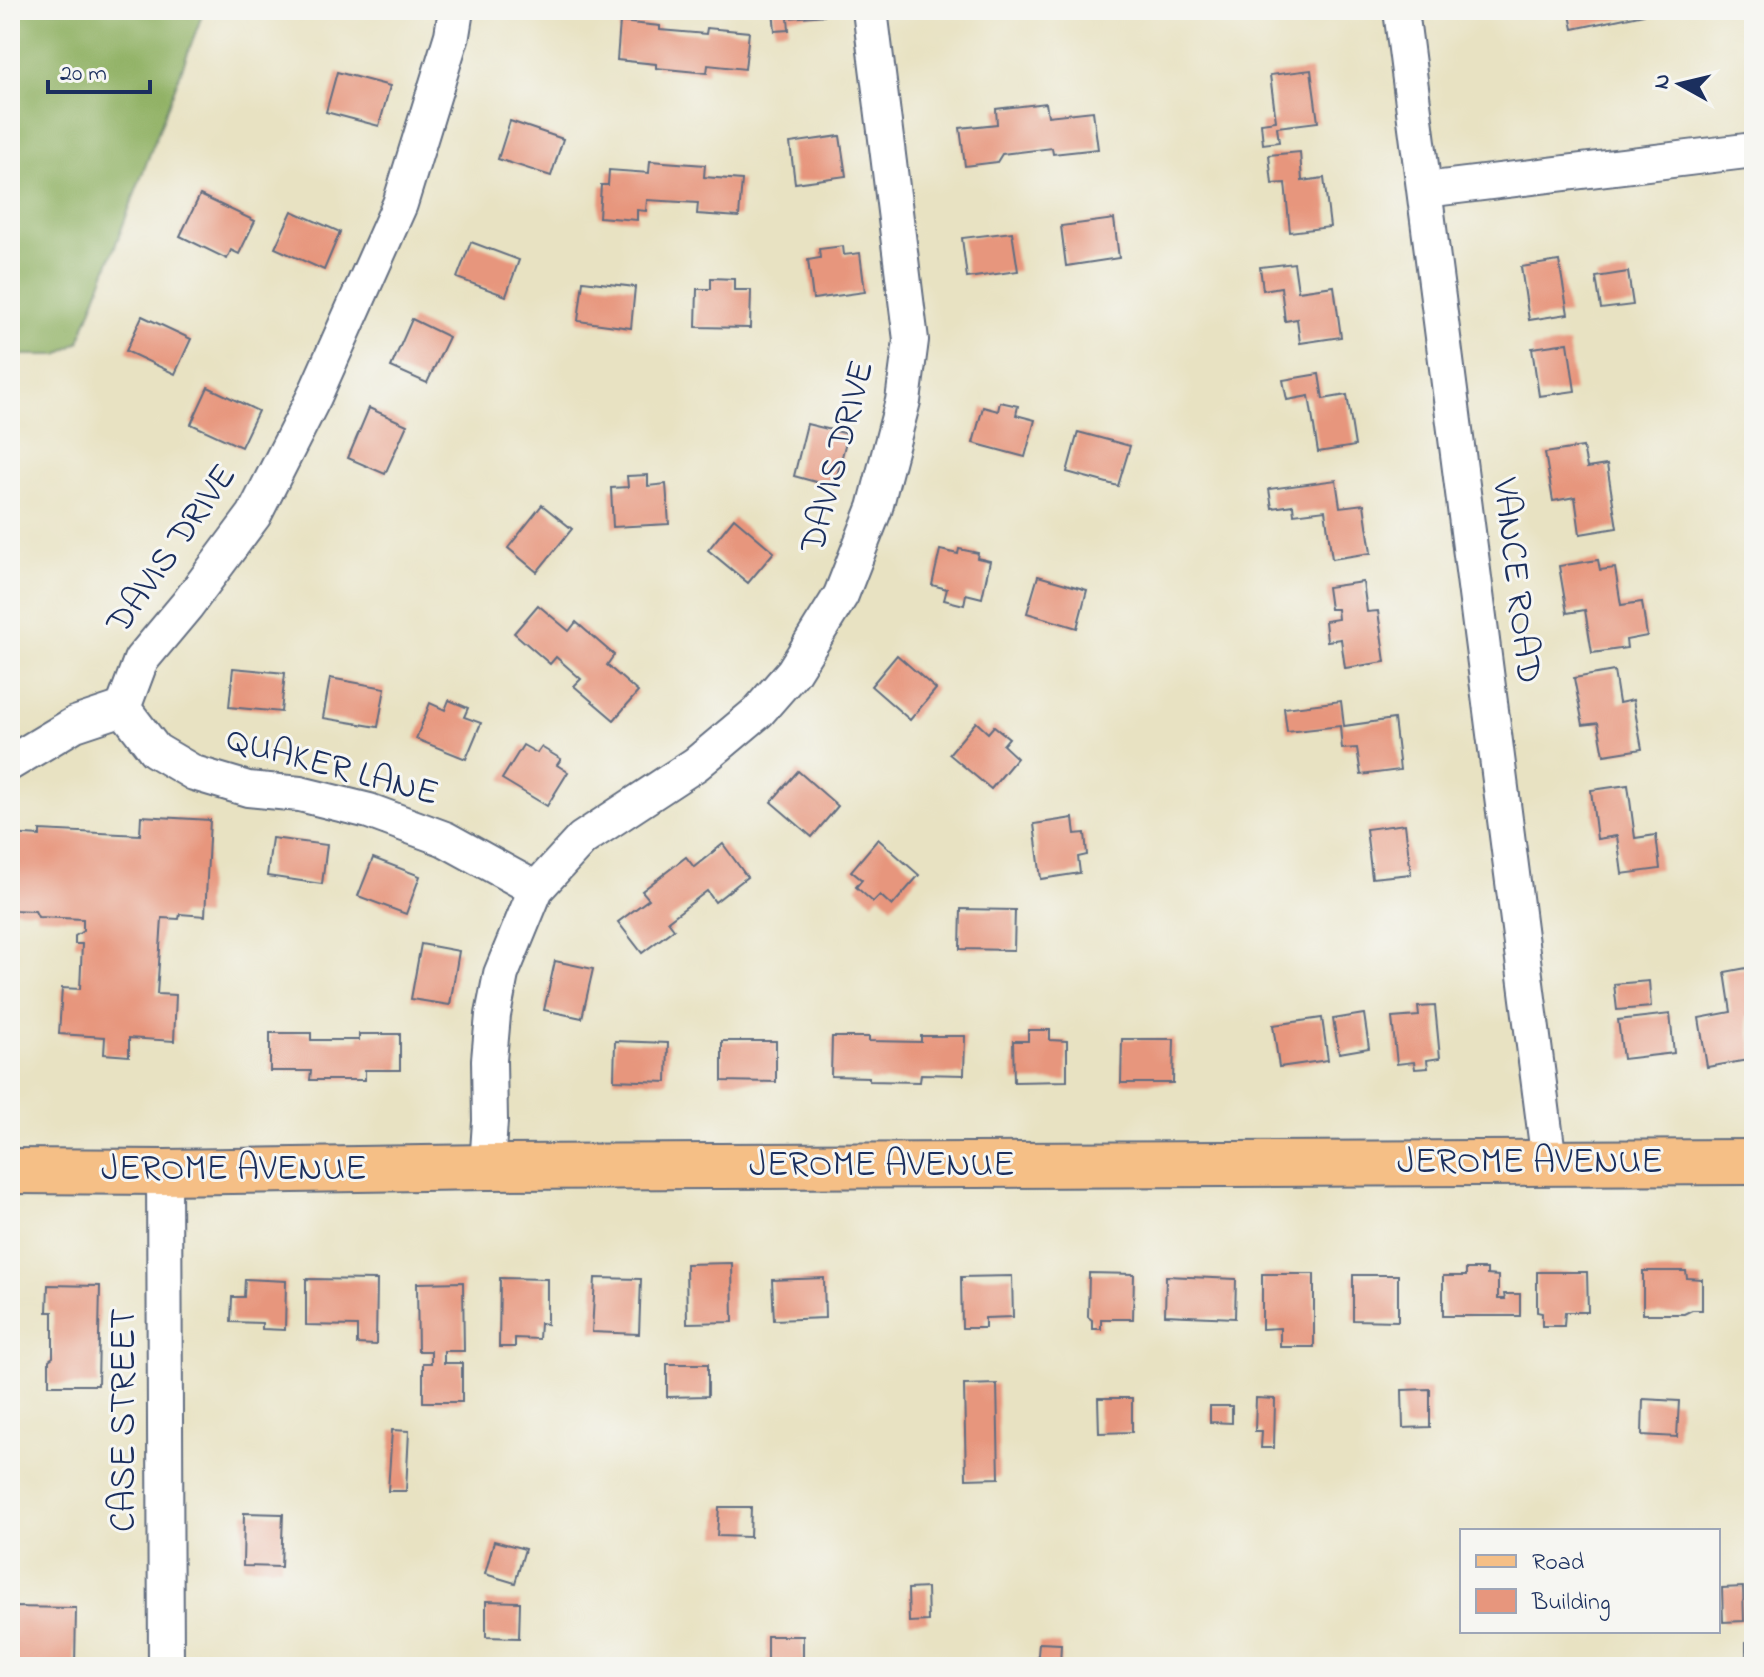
<svg xmlns="http://www.w3.org/2000/svg" width="1764" height="1677" viewBox="0 0 1764 1677" font-family="'Indie Flower',sans-serif">
	<rect width="100%" height="100%" fill="#f6f6f2"/>
	<filter id="ink" filterUnits="userSpaceOnUse"><feTurbulence type="fractalNoise" baseFrequency=".0125" numOctaves="2"/><feDisplacementMap in="SourceGraphic" scale="16" xChannelSelector="R" yChannelSelector="G"/><feConvolveMatrix kernelMatrix="1 2 1 2 8 2 1 2 1" color-interpolation-filters="sRGB"/></filter>
	<filter id="wash" filterUnits="userSpaceOnUse"><feTurbulence type="fractalNoise" baseFrequency=".006" numOctaves="4" result="noise"/><feDisplacementMap in="SourceGraphic" scale="32" xChannelSelector="R" yChannelSelector="G"/><feGaussianBlur stdDeviation="1.8" result="paint"/><feColorMatrix in="noise" values="0 0 0 0 0 0 0 0 0 0 0 0 0 0 0 0 0 1.4 0 .05"/><feComposite in="paint" operator="in"/></filter>
	<g filter="url(#wash)">
		<rect width="100%" height="100%" fill="#e8e2c2"/>
		<polygon fill="#92b266" stroke="#567062" stroke-width="2" points="10,10 204,10 79,342 58,355 10,355"/>
		<g id="blocks">
			<g fill="#e7967d">
				<polygon points="773,10 826,10 826,15 788,18 789,30 775,31"/>
				<polygon points="1569,10 1658,10 1658,11 1573,29"/>
				<polygon points="620,22 660,26 660,30 706,34 707,28 749,32 745,69 708,65 707,73 656,68 656,64 617,60"/>
				<polygon points="1311,70 1318,122 1277,127 1279,142 1263,144 1261,123 1276,121 1270,75"/>
				<polygon points="337,72 390,86 379,126 326,112"/>
				<polygon points="1046,103 1048,116 1093,111 1098,149 1053,154 1052,148 1002,154 997,162 965,166 960,128 997,124 996,109"/>
				<polygon points="510,121 563,139 551,176 498,159"/>
				<polygon points="840,136 846,176 795,183 790,143"/>
				<polygon points="1300,152 1302,181 1324,178 1330,227 1290,232 1285,183 1272,184 1269,155"/>
				<polygon points="650,161 705,165 704,177 742,180 739,217 697,214 698,203 647,200 646,211 637,210 637,220 599,217 601,185 608,185 609,170 649,173"/>
				<polygon points="200,195 255,221 239,254 231,250 227,259 180,236"/>
				<polygon points="292,211 340,232 324,270 275,248"/>
				<polygon points="1114,219 1119,258 1066,266 1061,226"/>
				<polygon points="1012,232 1018,271 967,278 962,238"/>
				<polygon points="471,242 519,260 506,296 457,278"/>
				<polygon points="843,246 844,255 860,253 865,292 813,299 808,260 820,258 819,249"/>
				<polygon points="1559,261 1568,314 1529,320 1521,267"/>
				<polygon points="1294,263 1298,291 1334,286 1341,337 1300,343 1297,319 1285,321 1281,287 1263,290 1260,267"/>
				<polygon points="1628,272 1633,305 1601,309 1596,277"/>
				<polygon points="711,278 734,279 734,290 751,290 750,328 696,327 697,289 711,289"/>
				<polygon points="583,281 635,287 631,328 578,321"/>
				<polygon points="142,316 191,339 175,374 126,351"/>
				<polygon points="412,319 449,337 427,383 391,367"/>
				<polygon points="1568,343 1575,391 1539,396 1532,348"/>
				<polygon points="1319,374 1323,399 1347,395 1355,446 1318,452 1309,396 1287,400 1283,380"/>
				<polygon points="208,387 258,411 241,447 191,424"/>
				<polygon points="1000,402 1018,406 1016,415 1035,420 1025,457 973,443 983,407 998,411"/>
				<polygon points="369,408 407,425 385,474 348,458"/>
				<polygon points="807,424 848,434 834,487 794,476"/>
				<polygon points="1078,432 1130,446 1118,486 1067,472"/>
				<polygon points="1583,447 1587,468 1607,465 1617,528 1580,534 1575,497 1553,501 1545,453"/>
				<polygon points="648,475 648,486 666,484 669,524 613,527 611,488 628,487 627,476"/>
				<polygon points="1336,480 1340,507 1364,504 1371,553 1332,559 1325,510 1294,514 1293,505 1272,508 1269,489"/>
				<polygon points="542,505 572,529 537,572 508,548"/>
				<polygon points="734,518 774,552 748,583 708,550"/>
				<polygon points="959,549 978,553 977,558 990,561 982,598 966,594 964,605 944,600 947,589 932,585 940,550 958,554"/>
				<polygon points="1598,560 1600,570 1615,568 1621,605 1642,602 1647,636 1626,640 1627,648 1592,653 1585,610 1567,613 1559,566"/>
				<polygon points="1038,576 1087,590 1077,628 1027,613"/>
				<polygon points="1363,582 1367,612 1378,611 1385,662 1345,668 1341,639 1327,641 1325,621 1338,619 1337,609 1330,609 1327,587"/>
				<polygon points="538,605 569,631 576,622 614,655 607,665 638,692 614,720 574,686 581,679 556,657 550,664 514,633"/>
				<polygon points="897,655 936,689 910,720 871,686"/>
				<polygon points="233,668 285,673 281,712 229,707"/>
				<polygon points="1614,671 1619,703 1633,700 1642,749 1604,755 1598,723 1583,725 1574,678"/>
				<polygon points="330,678 385,688 378,727 323,718"/>
				<polygon points="449,700 468,708 464,717 481,723 466,759 416,739 430,703 445,710"/>
				<polygon points="1341,701 1344,726 1394,719 1400,770 1361,775 1357,748 1342,749 1340,726 1287,732 1284,708"/>
				<polygon points="976,722 988,733 994,726 1009,738 1003,745 1017,758 991,789 949,754"/>
				<polygon points="523,745 537,753 541,747 561,759 557,765 568,772 547,806 502,779"/>
				<polygon points="798,771 838,806 812,837 771,802"/>
				<polygon points="1628,785 1635,838 1656,835 1660,869 1622,874 1617,836 1597,839 1591,790"/>
				<polygon points="141,816 210,820 205,916 180,914 179,919 162,918 157,994 176,995 174,1041 129,1038 129,1056 104,1054 105,1037 59,1034 62,988 80,989 82,944 75,944 75,936 83,931 83,919 38,917 35,911 10,910 10,834 40,836 40,830 140,835"/>
				<polygon points="1073,818 1075,834 1085,833 1087,855 1078,857 1080,873 1041,879 1034,824"/>
				<polygon points="1405,824 1411,874 1372,878 1366,829"/>
				<polygon points="272,838 327,845 322,884 267,876"/>
				<polygon points="878,839 919,875 892,906 880,895 873,902 856,887 862,880 851,871"/>
				<polygon points="723,844 747,877 715,902 707,891 668,921 674,929 642,953 618,922 649,899 642,891 686,857 694,867"/>
				<polygon points="373,858 420,876 406,914 358,896"/>
				<polygon points="961,909 1015,910 1014,950 960,949"/>
				<polygon points="421,944 459,951 450,1005 411,999"/>
				<polygon points="555,961 593,969 582,1018 544,1010"/>
				<polygon points="1752,967 1754,975 1754,1015 1747,1016 1754,1059 1707,1067 1699,1018 1731,1012 1725,972"/>
				<polygon points="1649,981 1651,1007 1617,1010 1614,984"/>
				<polygon points="1435,1006 1440,1058 1427,1060 1428,1068 1415,1069 1414,1062 1397,1064 1392,1018 1419,1016 1418,1007"/>
				<polygon points="1364,1014 1369,1048 1339,1053 1333,1019"/>
				<polygon points="1670,1014 1674,1053 1623,1059 1618,1020"/>
				<polygon points="1322,1018 1328,1060 1279,1067 1273,1025"/>
				<polygon points="1028,1030 1050,1030 1050,1040 1067,1041 1067,1081 1014,1082 1013,1041 1028,1041"/>
				<polygon points="270,1033 311,1033 311,1040 359,1040 359,1034 400,1034 400,1070 365,1070 365,1080 310,1080 311,1071 270,1071"/>
				<polygon points="921,1036 965,1036 964,1075 921,1074 920,1082 869,1081 869,1077 831,1076 832,1037 869,1037 869,1041 921,1042"/>
				<polygon points="1122,1039 1174,1039 1173,1083 1121,1083"/>
				<polygon points="615,1041 668,1043 667,1082 614,1080"/>
				<polygon points="722,1041 776,1041 776,1082 722,1081"/>
				<polygon points="732,1263 733,1322 687,1323 686,1264"/>
				<polygon points="1466,1269 1487,1269 1487,1275 1498,1276 1498,1299 1505,1299 1504,1294 1520,1294 1520,1316 1443,1316 1443,1276 1466,1276"/>
				<polygon points="1643,1271 1686,1271 1687,1278 1702,1279 1702,1310 1692,1310 1684,1314 1643,1314"/>
				<polygon points="1537,1272 1587,1272 1588,1312 1565,1312 1564,1326 1542,1326 1542,1313 1537,1312"/>
				<polygon points="1089,1273 1134,1274 1133,1319 1101,1319 1101,1329 1092,1329 1092,1320 1088,1317"/>
				<polygon points="1262,1274 1314,1274 1314,1347 1280,1347 1280,1328 1262,1329"/>
				<polygon points="1353,1275 1398,1275 1398,1321 1353,1320"/>
				<polygon points="1012,1276 1013,1317 985,1318 985,1328 962,1328 961,1277"/>
				<polygon points="1166,1276 1236,1279 1235,1318 1165,1315"/>
				<polygon points="500,1278 547,1279 547,1324 540,1323 539,1339 515,1338 515,1347 499,1347"/>
				<polygon points="595,1278 641,1279 639,1334 592,1332"/>
				<polygon points="824,1278 825,1318 774,1320 772,1280"/>
				<polygon points="245,1279 286,1281 285,1330 262,1329 262,1323 231,1322 232,1297 244,1297"/>
				<polygon points="306,1279 377,1280 376,1345 357,1344 357,1326 306,1325"/>
				<polygon points="10,1281 15,1281 16,1326 10,1326"/>
				<polygon points="463,1282 464,1351 444,1351 444,1363 462,1363 462,1402 423,1402 423,1363 431,1363 431,1351 418,1351 417,1283"/>
				<polygon points="48,1285 100,1286 98,1385 49,1385 49,1360 53,1357 53,1312 47,1312"/>
				<polygon points="667,1364 708,1364 708,1396 667,1397"/>
				<polygon points="997,1384 999,1478 966,1479 964,1385"/>
				<polygon points="1430,1389 1430,1427 1403,1428 1402,1390"/>
				<polygon points="1098,1398 1132,1398 1132,1432 1099,1433"/>
				<polygon points="1256,1398 1275,1399 1274,1448 1261,1448 1262,1431 1255,1431"/>
				<polygon points="1643,1399 1679,1401 1677,1437 1642,1435"/>
				<polygon points="1210,1406 1232,1406 1232,1423 1210,1422"/>
				<polygon points="392,1430 409,1431 406,1491 388,1491"/>
				<polygon points="719,1507 751,1507 750,1537 717,1536"/>
				<polygon points="244,1513 283,1514 281,1567 243,1566"/>
				<polygon points="494,1541 525,1549 515,1583 485,1574"/>
				<polygon points="1743,1587 1744,1621 1723,1622 1722,1588"/>
				<polygon points="927,1588 928,1621 909,1622 908,1589"/>
				<polygon points="486,1601 520,1602 519,1638 486,1637"/>
				<polygon points="10,1607 76,1608 75,1666 10,1666"/>
				<rect x="767" y="1636" width="36" height="31"/>
				<rect x="1746" y="1642" width="8" height="25"/>
				<polygon points="1039,1643 1061,1644 1060,1667 1037,1667"/>
			</g>
		</g>
	</g>
	<g filter="url(#ink)">
		<use href="#blocks" fill-opacity="0" stroke="#636e81" stroke-width="2"/>
		<g fill="none" stroke-linecap="round" stroke-linejoin="round">
			<defs>
				<g id="minor">
					<polyline points="1401,10 1549,1162"/>
					<polyline points="1425,190 1754,150"/>
					<polyline points="123,708 141,660 187,605 254,515 314,397 400,204 452,35 456,10"/>
					<polyline points="123,708 155,750 194,773 248,789 300,794 369,811 445,839 536,889"/>
					<polyline points="10,763 75,724 123,708"/>
					<polyline points="487,1167 490,1121 489,1060 493,1015 501,974 536,889 582,839 696,764 758,712 793,672 841,595 875,508 903,401 911,340 870,10"/>
					<polyline points="164,1172 166,1667"/>
				</g>
				<polyline id="major" points="10,1171 164,1172 487,1167 1754,1162"/>
			</defs>
			<use href="#minor" stroke="#636e81" stroke-width="38"/>
			<use href="#major" stroke="#636e81" stroke-width="48"/>
			<use href="#minor" stroke="#fff" stroke-width="34"/>
			<use href="#major" stroke="#f5bf86" stroke-width="44"/>
		</g>
	</g>
	<g text-anchor="middle" dominant-baseline="central" stroke-width="6" stroke-linejoin="round" paint-order="stroke">
		<g font-size="36" fill="#1b2f5e" stroke="#f6f6f2">
			<text transform="translate(839 457) rotate(-75)">DAVIS DRIVE</text>
			<text transform="translate(173 550) rotate(-55)">DAVIS DRIVE</text>
			<text transform="translate(1515 581) rotate(83)">VANCE ROAD</text>
			<text transform="translate(332 768) rotate(15)">QUAKER LANE</text>
			<text x="1530" y="1163">JEROME AVENUE</text>
			<text x="882" y="1166">JEROME AVENUE</text>
			<text x="234" y="1170">JEROME AVENUE</text>
			<text transform="translate(125 1420) rotate(-90)">CASE STREET</text>
		</g>
	</g>
	<rect width="1764" height="1677" fill="none" stroke="#f6f6f2" stroke-width="40"/>
	<rect x="1460" y="1529" width="260" height="104" fill="#f6f6f2" stroke="#9ea6b7" stroke-width="2"/>
	<rect x="1476" y="1555" width="40" height="12" fill="#f5bf86" stroke="#9ea6b7" stroke-width="2"/>
	<text x="1532" y="1569" font-size="24" fill="#1b2f5e">Road</text>
	<rect x="1476" y="1589" width="40" height="24" fill="#e7967d" stroke="#9ea6b7" stroke-width="2"/>
	<text x="1532" y="1609" font-size="24" fill="#1b2f5e">Building</text>
	<g transform="translate(1680 84) rotate(278)" stroke="#f6f6f2" stroke-width="6" paint-order="stroke">
	<path d="M0-6L14 30L0 20L-14 30Z" fill="#1b2f5e"/>
	<text y="-12" font-size="22" font-weight="bold" text-anchor="middle" fill="#1b2f5e">N</text>
	</g>
	<path d="M48 80v12h102v-12" fill="none" stroke="#1b2f5e" stroke-width="4"/>
	<text x="60" y="80" font-size="24" fill="#1b2f5e" stroke="#f6f6f2" stroke-width="6" paint-order="stroke">20 m</text>
</svg>
